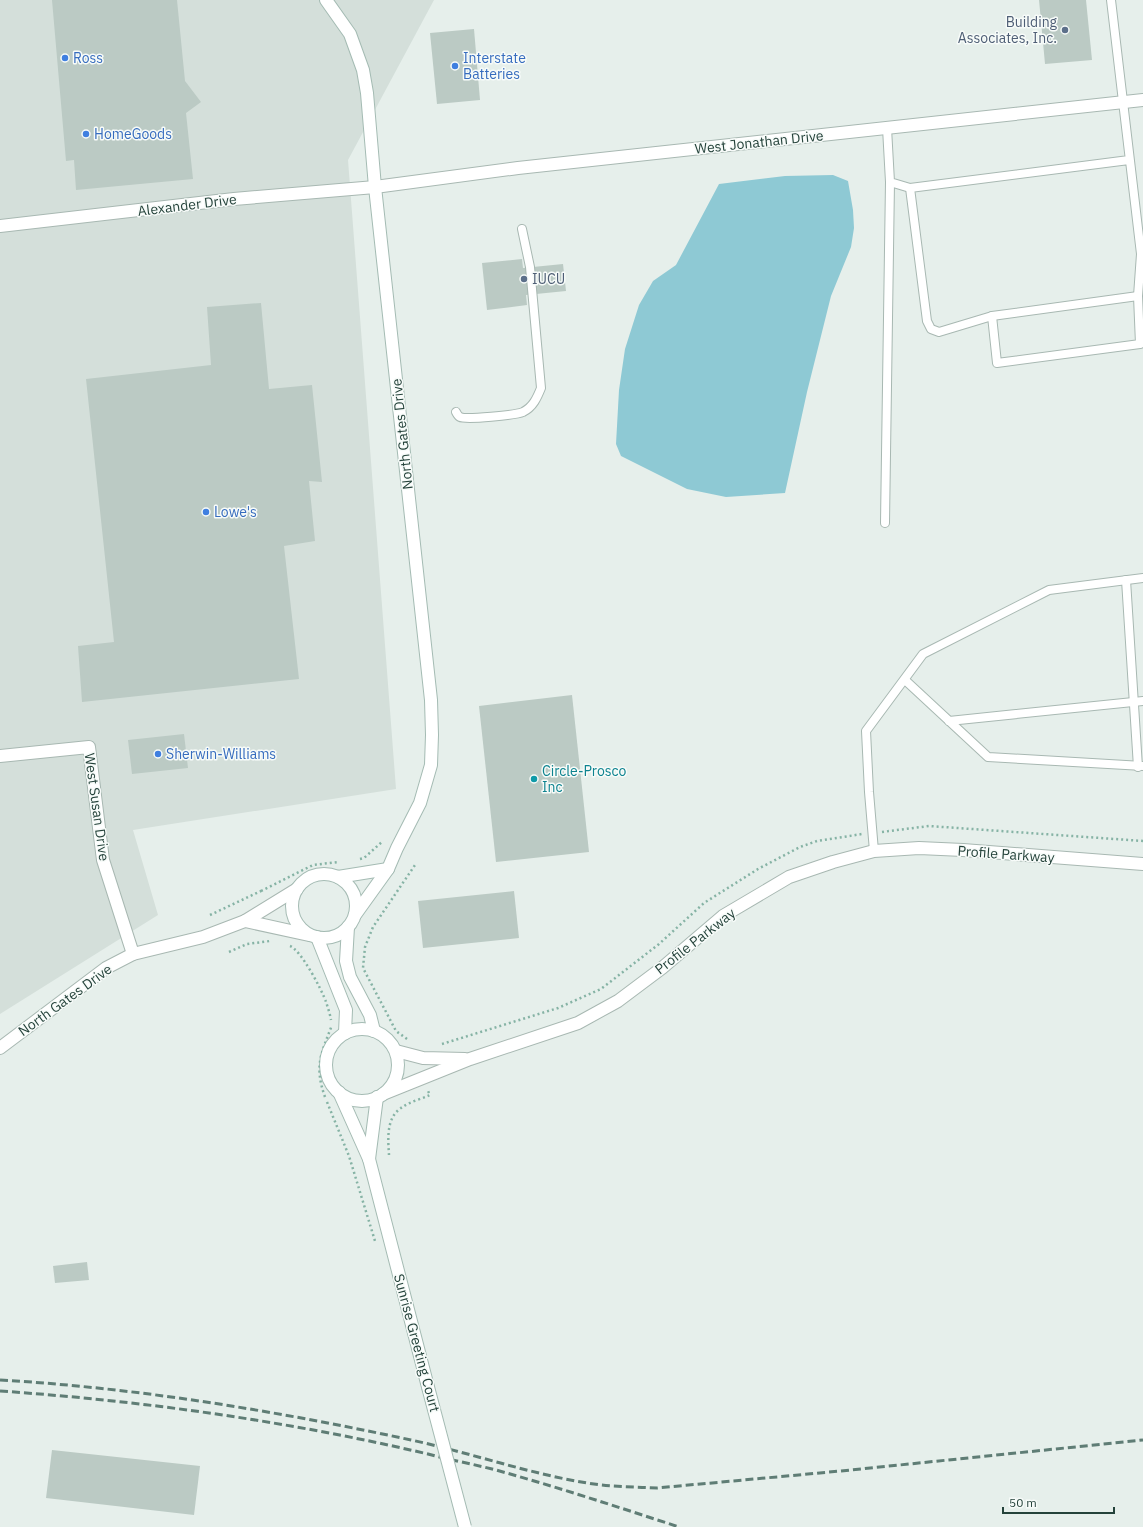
<svg xmlns="http://www.w3.org/2000/svg" width="1143" height="1527" viewBox="0 0 1143 1527" font-family="'IBM Plex Sans',sans-serif">
	<rect width="100%" height="100%" fill="#e6efeb"/>
	<polygon fill="#d4dfda" points="0,0 434,0 348,160 396,789 133,830 158,915 0,1014"/>
	<polygon fill="#8ec9d4" points="833,175 848,181 853,210 854,228 851,247 831,296 807,392 785,493 726,497 687,489 621,456 616,444 619,390 625,349 639,305 653,281 676,265 719,184 785,176"/>
	<g fill="#bbcac4">
		<polygon points="52,0 177,0 185,81 201,102 186,113 193,179 76,190 74,160 66,161"/>
		<polygon points="1039,0 1086,0 1092,60 1045,64"/>
		<polygon points="474,29 480,100 437,104 430,33"/>
		<polygon points="522,259 523,268 563,264 566,291 526,295 527,305 487,310 482,263"/>
		<polygon points="261,303 269,389 312,385 322,482 309,481 315,541 284,546 299,679 82,702 78,646 114,642 86,379 211,365 207,307"/>
		<polygon points="572,695 589,852 496,862 479,706"/>
		<polygon points="184,734 188,768 132,774 128,740"/>
		<polygon points="514,891 519,938 423,948 418,901"/>
		<polygon points="87,1262 89,1280 55,1283 53,1266"/>
		<polygon points="52,1450 200,1466 194,1515 46,1498"/>
	</g>
	<g fill="none" stroke-linecap="round" stroke-linejoin="round">
		<defs>
			<g id="lane">
				<polyline points="1111,0 1141,254 1138,296 1140,344 997,363 992,316 939,332 931,329 927,321 910,188 1129,160"/>
				<polyline points="887,128 890,182 910,188"/>
				<polyline points="992,316 1138,296"/>
				<path d="M456,412c1,2 2,4 4,5 6,3 56,-2 63,-5 10,-5 14,-14 18,-24l-11,-121 -8,-38"/>
				<polyline points="885,523 890,182"/>
				<polyline points="1126,580 1138,767"/>
				<polyline points="905,680 988,757 1143,766"/>
				<polyline points="949,721 1143,701"/>
				<polyline points="874,851 869,792 866,731 923,654 1049,590 1143,578"/>
			</g>
			<g id="street">
				<polyline points="0,226 234,199 375,187 518,168 1143,100"/>
				<polyline points="0,756 89,747 103,860 133,954"/>
				<polyline points="245,921 309,935"/>
				<polyline points="0,1048 106,968 133,954 203,937 245,921 297,889"/>
				<polyline points="396,1051 423,1058 465,1059"/>
				<polyline points="383,1094 470,1059 578,1023 618,1001 662,968 723,916 789,877 833,862 874,851 919,848 963,850 1143,864"/>
			</g>
			<g id="secondary">
				<polyline points="326,0 350,34 363,70 367,93 375,187 431,700 432,735 431,765 420,803 397,848 388,869 355,915"/>
				<circle cx="324" cy="906" r="32"/>
				<polyline points="338,877 388,869"/>
				<polyline points="348,927 346,961 350,977 370,1015 374,1031"/>
				<polyline points="317,937 346,1010 345,1033"/>
				<circle cx="362" cy="1065" r="36"/>
				<polyline points="339,1092 369,1159 428,1387"/>
				<polyline points="369,1159 377,1097"/>
			</g>
		</defs>
		<use href="#lane" stroke="#a8b8b2" stroke-width="10"/>
		<use href="#street" stroke="#a8b8b2" stroke-width="14"/>
		<use href="#secondary" stroke="#a4bbb3" stroke-width="14"/>
		<g stroke="#86b3a5" stroke-width="2.5" stroke-dasharray="2 3" stroke-linecap="butt">
			<polyline points="882,832 929,826 1143,841"/>
			<polyline points="360,859 364,858 383,841"/>
			<polyline points="261,891 313,865 338,862"/>
			<polyline points="210,915 261,891 261,892"/>
			<path d="M290,946c11,4 32,44 36,56 2,6 4,12 5,18"/>
			<polyline points="229,952 247,944 270,941"/>
			<polyline points="407,1039 396,1031 363,968 365,947 373,927 415,865"/>
			<polyline points="442,1044 558,1008 601,989 659,944 704,903 758,869 800,847 817,841 862,834"/>
			<path d="M325,1097c-11,-31 -4,-43 7,-72"/>
			<polyline points="327,1102 349,1156 375,1241"/>
			<path d="M389,1155c-1,-16 -3,-37 12,-47 8,-6 20,-9 29,-13l-3,-6"/>
		</g>
		<use href="#lane" stroke="#fff" stroke-width="8"/>
		<use href="#street" stroke="#fff" stroke-width="12"/>
		<use href="#secondary" stroke="#fff" stroke-width="12"/>
		<g stroke="#5f7d75" stroke-width="3" stroke-dasharray="8 4" stroke-linecap="butt">
			<path d="M0,1380c138,8 276,31 411,60 61,13 121,35 183,44 21,3 42,3 63,4l184,-17 302,-31"/>
			<path d="M0,1391c144,10 287,30 428,63 22,6 45,10 68,16 61,17 122,37 183,57"/>
		</g>
		<defs>
			<polyline id="secondary-bridge" points="428,1387 465,1527"/>
		</defs>
		<use href="#secondary-bridge" stroke="#a4bbb3" stroke-width="14" stroke-linecap="butt"/>
		<use href="#secondary-bridge" stroke="#fff" stroke-width="12"/>
	</g>
	<g fill="#5c6f8a" stroke="#f7fbf9" stroke-width="1.5">
		<circle cx="1065" cy="30" r="4"/>
		<circle cx="524" cy="279" r="4"/>
	</g>
	<g fill="#3f7fe0" stroke="#f7fbf9" stroke-width="1.5">
		<circle cx="65" cy="58" r="4"/>
		<circle cx="455" cy="66" r="4"/>
		<circle cx="86" cy="134" r="4"/>
		<circle cx="206" cy="512" r="4"/>
		<circle cx="158" cy="754" r="4"/>
	</g>
	<circle fill="#0f9aa8" stroke="#f7fbf9" stroke-width="1.5" cx="534" cy="779" r="4"/>
	<g text-anchor="middle" dominant-baseline="central" stroke-width="3" stroke-linejoin="round" paint-order="stroke">
		<g font-size="14" fill="#4e5e75" stroke="#f7fbf9" text-anchor="end">
			<text x="1057" y="22">Building<tspan x="1057" dy="16">Associates, Inc.</tspan></text>
			<text x="532" y="279" text-anchor="start">IUCU</text>
		</g>
		<g font-size="14" fill="#366cbe" stroke="#f7fbf9" text-anchor="start">
			<text x="73" y="58">Ross</text>
			<text x="463" y="58">Interstate<tspan x="463" dy="16">Batteries</tspan></text>
			<text x="94" y="134">HomeGoods</text>
			<text x="214" y="512">Lowe's</text>
			<text x="166" y="754">Sherwin-Williams</text>
		</g>
		<g font-size="14" fill="#24423a" stroke="#f7fbf9">
			<text transform="translate(759 142) rotate(-6)">West Jonathan Drive</text>
			<text transform="translate(187 205) rotate(-7)">Alexander Drive</text>
			<text transform="translate(402 434) rotate(-96)">North Gates Drive</text>
			<text transform="translate(97 807) rotate(82)">West Susan Drive</text>
			<text transform="translate(1006 854) rotate(4)">Profile Parkway</text>
			<text transform="translate(695 941) rotate(-38)">Profile Parkway</text>
			<text transform="translate(65 1000) rotate(-36)">North Gates Drive</text>
			<text transform="translate(417 1343) rotate(75)">Sunrise Greeting Court</text>
		</g>
		<g font-size="14" fill="#0d838f" stroke="#f7fbf9" text-anchor="start">
			<text x="542" y="771">Circle-Prosco<tspan x="542" dy="16">Inc</tspan></text>
		</g>
	</g>
	<path d="M1003 1507v6h111v-6" fill="none" stroke="#24423a" stroke-width="2"/>
	<text x="1009" y="1507" font-size="12" fill="#24423a" stroke="#f7fbf9" stroke-width="3" paint-order="stroke">50 m</text>
</svg>
